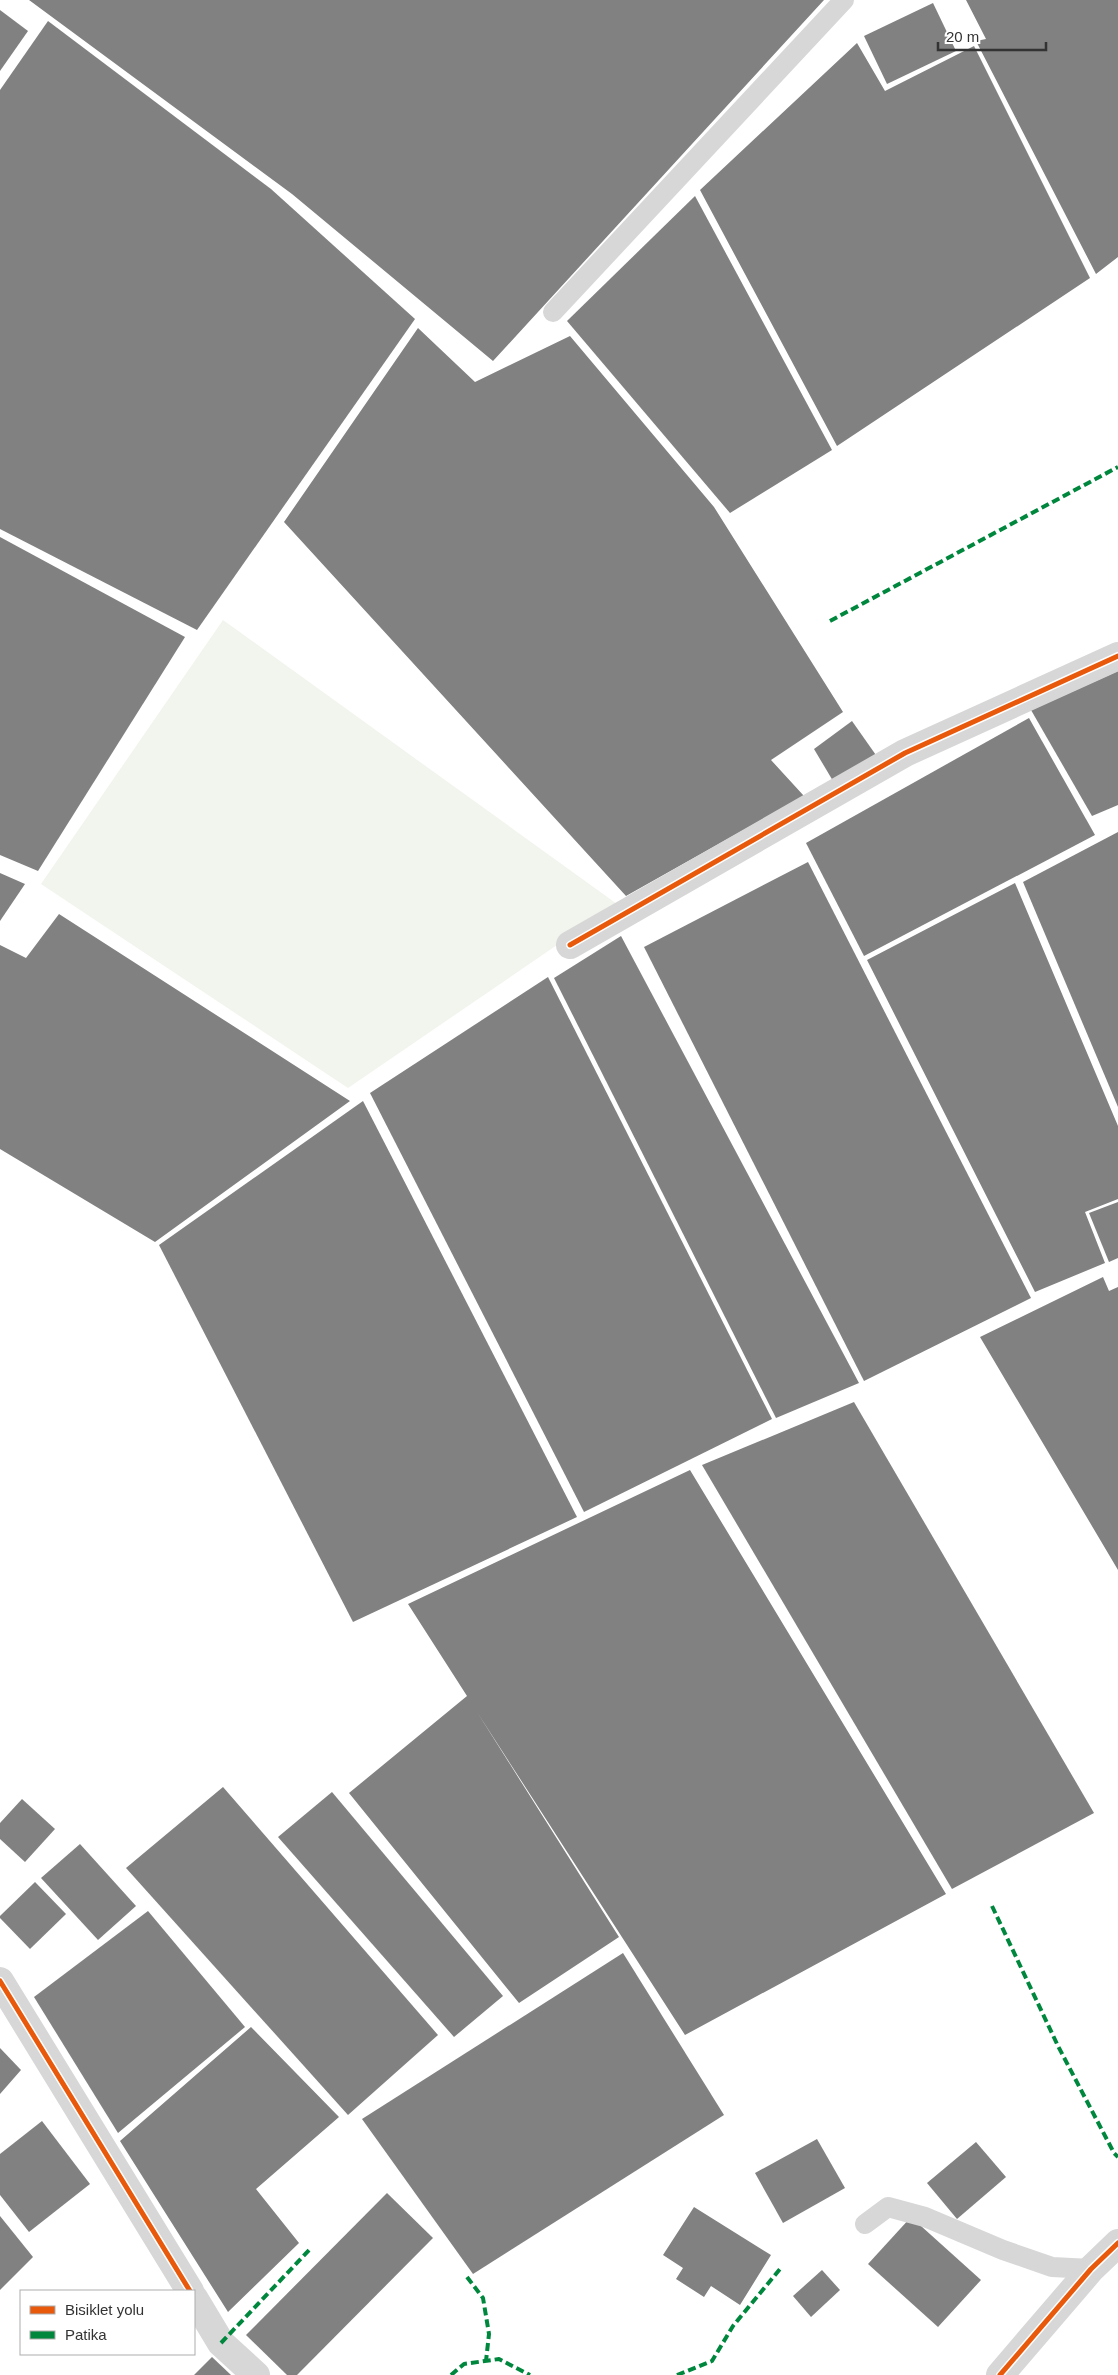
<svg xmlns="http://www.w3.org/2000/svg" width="1118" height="2375" viewBox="0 0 1118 2375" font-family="Helvetica,sans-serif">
	<rect width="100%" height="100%" fill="#fff"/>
	<polygon fill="#f1f5ed" points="223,620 617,904 348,1088 41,884"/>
	<g fill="#818181">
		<polygon points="29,0 824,0 493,361 292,194"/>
		<polygon points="966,0 1118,0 1118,257 1096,274 976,41 986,39"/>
		<polygon points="933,3 956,51 887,84 864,36"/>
		<polygon points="0,10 28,31 0,71"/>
		<polygon points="48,21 271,189 415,319 197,630 0,529 0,90"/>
		<polygon points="857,43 885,91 974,46 1090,278 837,446 700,190"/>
		<polygon points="695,196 832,450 730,513 567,321"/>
		<polygon points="418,328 475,382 570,336 714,507 843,712 771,760 804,796 626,896 284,522"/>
		<polygon points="0,537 185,637 38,871 0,855"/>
		<polygon points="1118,671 1118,805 1092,816 1031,710"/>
		<polygon points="1029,718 1095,835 864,956 806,843"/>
		<polygon points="852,721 878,758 833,781 814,749"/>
		<polygon points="1118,832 1118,1107 1023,882"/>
		<polygon points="808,862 1031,1298 864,1381 644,947"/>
		<polygon points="0,873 25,884 0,921"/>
		<polygon points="1015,883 1118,1126 1118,1199 1085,1212 1105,1263 1035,1292 867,960"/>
		<polygon points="59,914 350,1101 155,1242 0,1149 0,945 26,958"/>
		<polygon points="621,936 859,1383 776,1418 554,978"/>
		<polygon points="548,977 772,1419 584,1512 370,1093"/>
		<polygon points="363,1101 577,1517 353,1622 159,1245"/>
		<polygon points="1118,1202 1118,1258 1109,1262 1089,1213"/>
		<polygon points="1103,1277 1109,1291 1118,1287 1118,1570 980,1337"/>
		<polygon points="854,1402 1094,1813 952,1889 702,1465"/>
		<polygon points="690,1470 946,1894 685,2035 477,1712 619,1937 519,2003 349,1793 467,1696 408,1604"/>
		<polygon points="223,1787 438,2035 348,2115 126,1868"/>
		<polygon points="332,1792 503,1996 454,2037 278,1837"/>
		<polygon points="22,1799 55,1829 25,1862 0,1839 0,1823"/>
		<polygon points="80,1844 136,1906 98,1940 41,1878"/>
		<polygon points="35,1882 66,1914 30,1949 0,1918 0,1916"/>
		<polygon points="148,1911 245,2027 118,2133 34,1997"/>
		<polygon points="623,1953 724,2115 473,2274 362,2119"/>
		<polygon points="251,2027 339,2117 256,2189 299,2243 228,2312 120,2141"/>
		<polygon points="0,2048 21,2070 0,2094"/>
		<polygon points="42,2121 90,2184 29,2232 0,2195 0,2154"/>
		<polygon points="817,2139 845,2188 783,2223 755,2173"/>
		<polygon points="976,2142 1006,2177 957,2219 927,2183"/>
		<polygon points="387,2193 433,2238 297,2375 287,2375 246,2335"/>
		<polygon points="694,2207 771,2255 740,2305 711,2286 704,2297 676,2279 683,2268 663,2255"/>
		<polygon points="0,2216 33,2257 0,2290"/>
		<polygon points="911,2217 981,2280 938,2327 868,2264"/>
		<polygon points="822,2270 840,2290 811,2317 793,2296"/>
		<polygon points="212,2357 231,2375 194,2375"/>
	</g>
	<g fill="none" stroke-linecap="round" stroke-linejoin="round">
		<g stroke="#d7d7d7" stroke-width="20">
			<polyline points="553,312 844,0"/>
			<polyline points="865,2224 888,2207 925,2217 1003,2250 1052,2267 1091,2269"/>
		</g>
		<g stroke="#d7d7d7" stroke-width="28">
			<polyline points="570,945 905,753 1118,656"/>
			<polyline points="0,1981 190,2291"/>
			<polyline points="194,2298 221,2343 256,2375"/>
		</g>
		<polyline stroke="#d7d7d7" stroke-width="28" points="1000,2375 1091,2269 1118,2243"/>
		<g stroke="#00873e" stroke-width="4" stroke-dasharray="8 4" stroke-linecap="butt">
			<polyline points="830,621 1118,467"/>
			<polyline points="992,1906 1058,2046 1114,2153 1118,2157"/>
			<polyline points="467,2277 483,2298 489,2334 486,2361"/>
			<polyline points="221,2343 311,2248"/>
			<polyline points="451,2375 464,2364 499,2359 530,2375"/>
			<polyline points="677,2375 712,2361 733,2326 780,2269"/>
		</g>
		<defs>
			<g id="cycleway">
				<polyline points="570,945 905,753 1118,656"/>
				<polyline points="0,1981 190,2291"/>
				<polyline points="1000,2375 1091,2269 1118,2243"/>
			</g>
		</defs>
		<use href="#cycleway" stroke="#fff" stroke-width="8"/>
		<use href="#cycleway" stroke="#e8590c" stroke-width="5"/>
	</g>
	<rect x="20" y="2290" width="175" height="65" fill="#ffffff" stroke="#adadad"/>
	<rect x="30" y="2306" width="25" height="8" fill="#e8590c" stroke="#adadad"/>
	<text x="65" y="2315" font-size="15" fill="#333333">Bisiklet yolu</text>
	<rect x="30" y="2331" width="25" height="8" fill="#00873e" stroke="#adadad"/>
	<text x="65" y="2340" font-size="15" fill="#333333">Patika</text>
	<path d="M938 42v8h108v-8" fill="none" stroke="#333333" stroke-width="2.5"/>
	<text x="946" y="42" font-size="15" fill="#333333" stroke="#ffffff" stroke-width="4" paint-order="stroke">20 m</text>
</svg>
